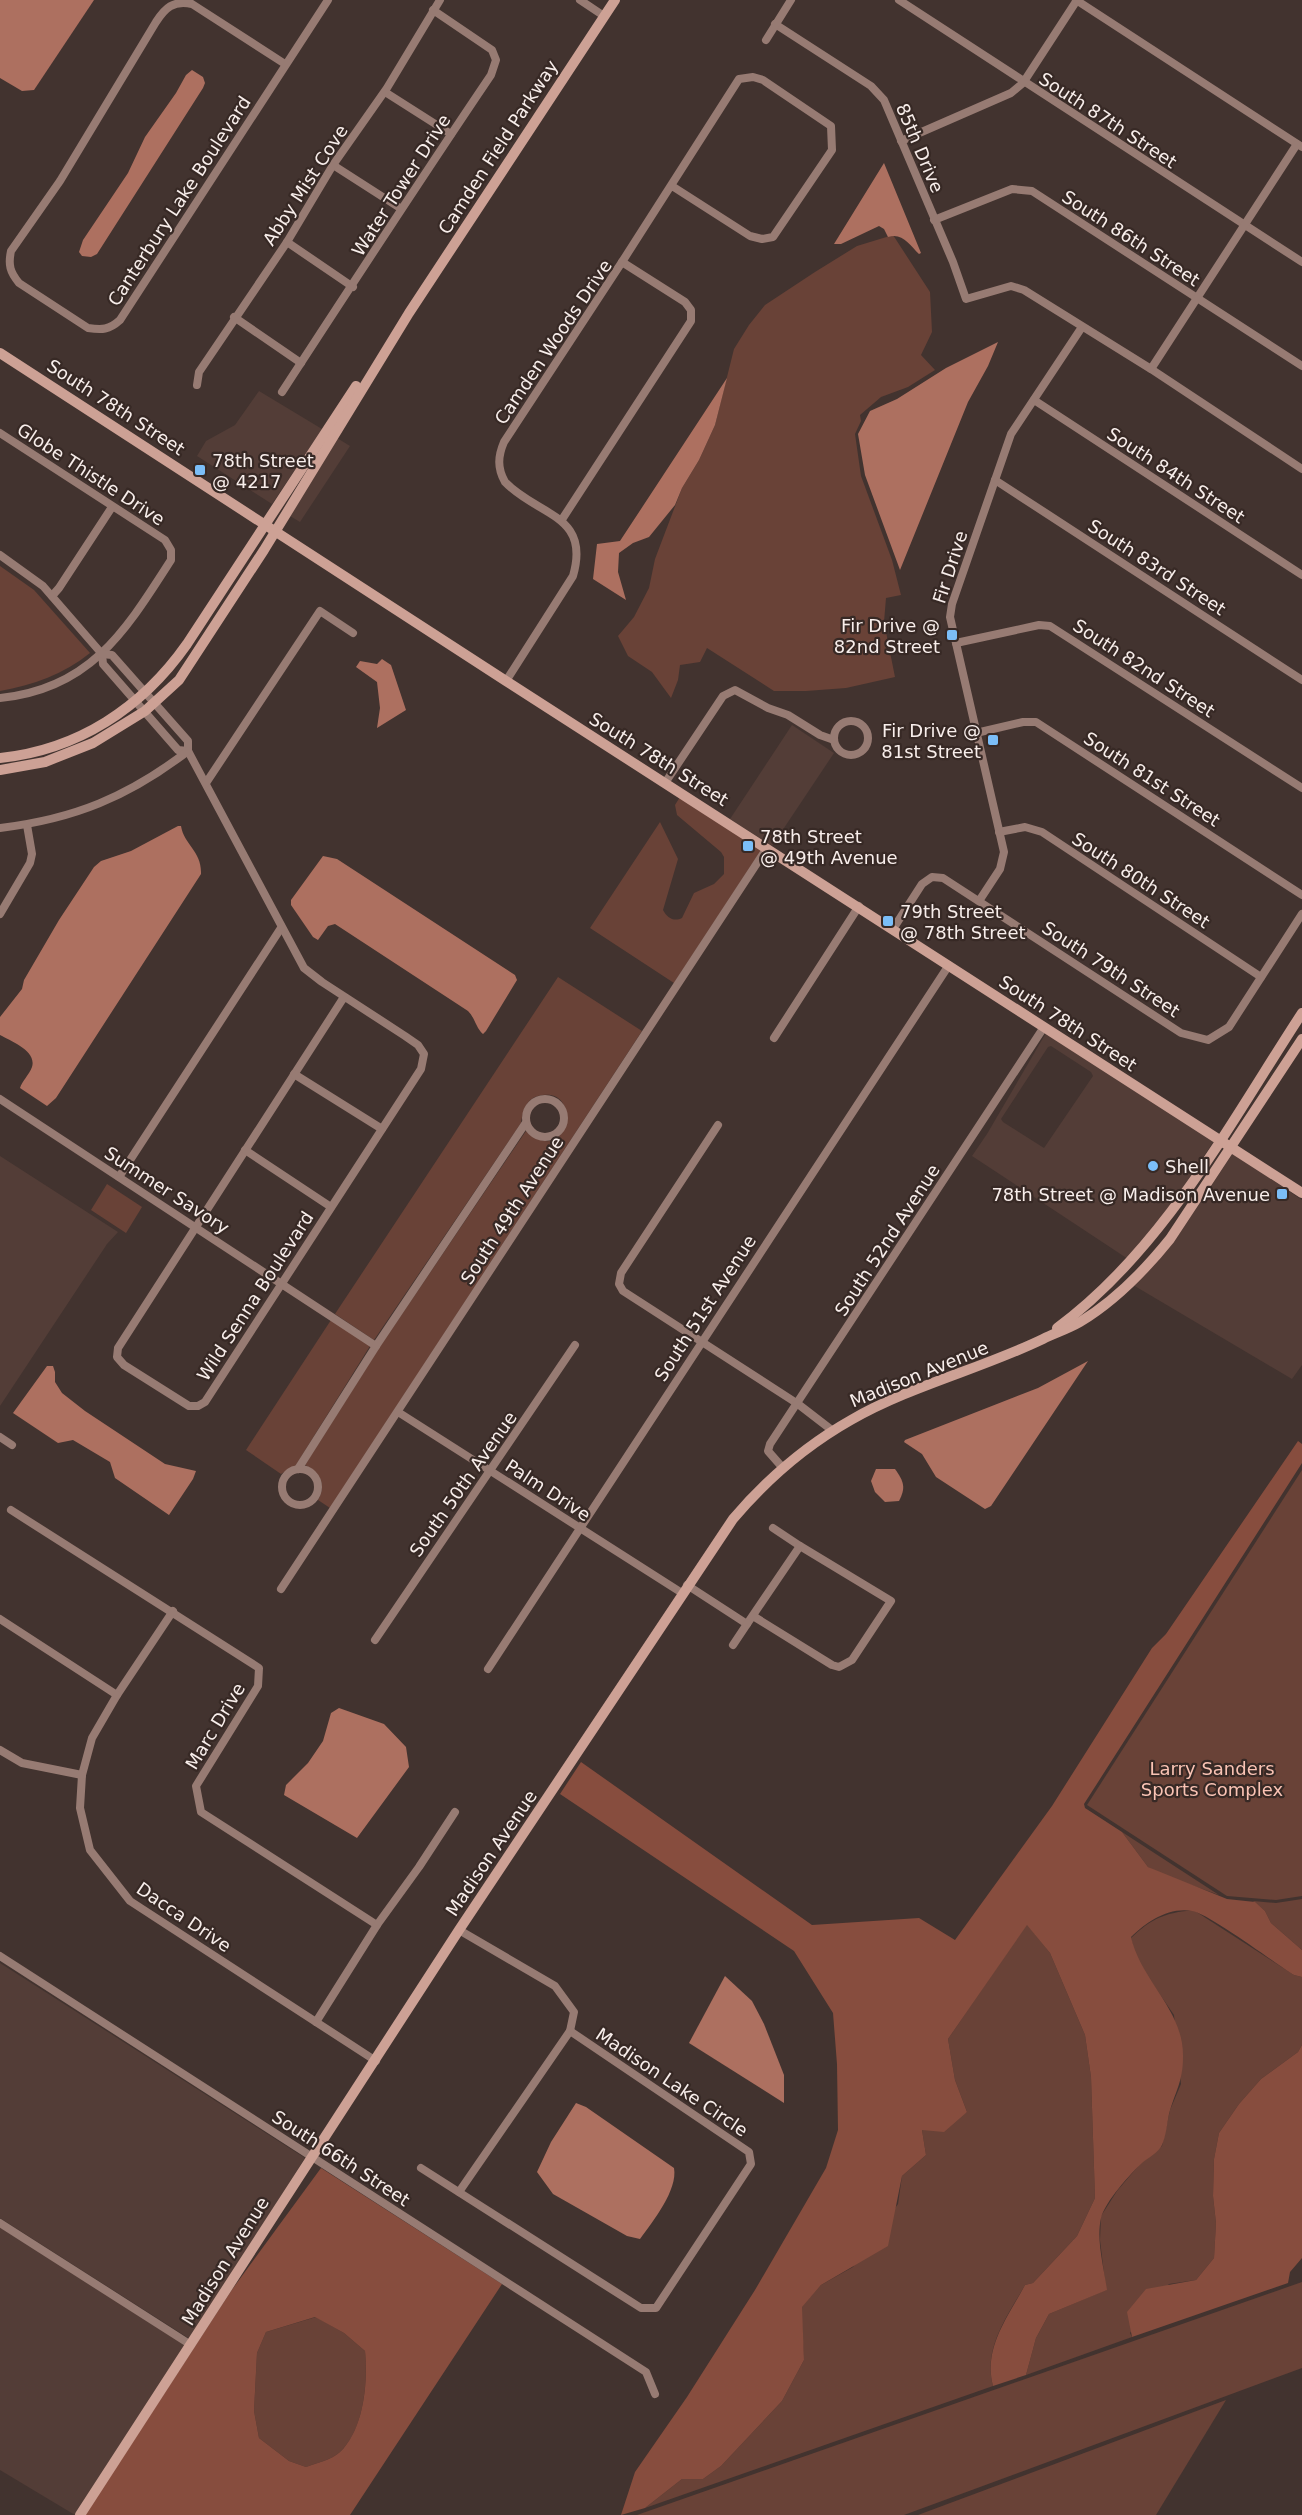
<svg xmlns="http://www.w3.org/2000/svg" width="1302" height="2515" viewBox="0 0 1302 2515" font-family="'DejaVu Sans',sans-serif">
	<rect width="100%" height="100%" fill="#42332f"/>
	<g fill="#533d37" fill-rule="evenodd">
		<polygon points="259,391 322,429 272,504 197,456 206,441 235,425"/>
		<polygon points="337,438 350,446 300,522 290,516"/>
		<polygon points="792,725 834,753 772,846 730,819"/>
		<path d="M1046,1033l168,108 -47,70 -39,48 -156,-103 15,-22zM1051,1046l40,26 2,4 -49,72 -41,-26 -2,-3 47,-72z"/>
		<polygon points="1233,1153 1302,1200 1302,1365 1292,1379 1133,1285 1174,1242"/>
		<polygon points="0,1156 118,1232 107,1244 0,1406"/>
		<polygon points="0,1963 305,2158 190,2339 0,2218"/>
		<polygon points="0,2227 186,2346 75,2515 0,2470"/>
	</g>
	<g fill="#694237">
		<polygon points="893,235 930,292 932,332 921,355 935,370 908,387 881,397 860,415 861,421 855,434 861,476 892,560 901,595 886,598 884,622 895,677 846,688 806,691 774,691 707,648 700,662 680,665 678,680 671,698 652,672 628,656 618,636 634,617 649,588 655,559 682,488 699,460 715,425 734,349 749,325 765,305 815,272 857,246"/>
		<path d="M0,566l34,24 56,63c-26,21 -57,32 -90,38z"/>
		<path d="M680,797l82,52 -88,134 -84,-55 70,-106 18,37 -15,51c4,8 11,12 19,8l12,-25 20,-9 10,-10v-17l-3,-5 -44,-37 -2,-10z"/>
		<path d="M558,977l84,54 -312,477 -12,-8c9,-15 2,-28 -13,-35l74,-117 147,-217c44,39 58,-48 12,-35 -13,4 -15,16 -17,27l-147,217 -39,-26z"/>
		<polygon points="107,1184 142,1207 126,1233 91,1210"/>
		<polygon points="331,1320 370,1346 296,1465 281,1474 246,1450"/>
		<polygon points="1302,1470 1302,1896 1276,1900 1227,1896 1087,1805"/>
		<polygon points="1122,1832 1219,1895 1163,1875 1148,1867"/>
		<polygon points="1302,1899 1302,1950 1271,1923 1265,1911 1253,1901 1276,1903"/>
		<path d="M1186,1911h9l99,64 8,2v68l-4,7 -37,27 -22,25 -20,29 -5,26 -1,37 3,27 -2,35 -18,22 -27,4 -39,49 2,4 -106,38 10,-37 13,-24 57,-24 -6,-50 1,-24 16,-25 23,-27 22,-18 8,-36 11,-26 -7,-69 -28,-41 -11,-19 -4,-17c18,-17 30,-24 55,-27z"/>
		<path d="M1027,1924l23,29 35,82 6,42 4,121 -18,38 -44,47 -8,2c-18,32 -42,63 -32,101l-348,122 37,-29h21l18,-13 61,-65 22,-41 -3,-53 20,-22 32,-18 45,-63 4,-28 24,-21 -4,-25 45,-18 -12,-32 -7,-41z"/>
		<polygon points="1302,2282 1302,2368 904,2515 637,2515"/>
		<path d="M316,2317l28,16 21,18c3,31 -1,79 -25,101 -9,8 -23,11 -34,15l-17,-6 -30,-23 -5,-27 3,-58 9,-21z"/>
		<polygon points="1226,2400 1156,2515 918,2515"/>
	</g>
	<g fill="#874d3e" fill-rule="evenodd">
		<path d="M1298,1441l4,3v19l-218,341 1,4 37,24 26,35 79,32 28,3 10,9 6,12 31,27v27l-8,-2c-18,-11 -86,-62 -102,-64 -24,-4 -45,11 -61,26 10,44 53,73 52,120 0,25 -8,35 -14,57 -2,10 -3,22 -7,31 -3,7 -14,13 -20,18 -12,11 -37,39 -41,55 -5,22 3,50 6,72l-58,24 -13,24 -10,37 -33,11c-10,-38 15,-69 32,-101l8,-2 44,-47 18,-38 -4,-121 -6,-42 -35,-82 -23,-28 -79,114 7,41 12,32 -23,20 -22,-2 4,25 -24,21 -14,70 -67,39 -19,22 2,53 -22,41 -61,65 -18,13h-21l-37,29 -24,7 14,-43 52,-75 68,-107 71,-122 12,-38 -1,-66 -4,-51 -39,-62 -234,-157 21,-32 231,163 107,-7 36,22 97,-134 100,-158 14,-14z"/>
		<polygon points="1302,2045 1302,2258 1290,2272 1288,2283 1132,2337 1127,2312 1146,2289 1196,2280 1214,2258 1216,2223 1213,2196 1214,2159 1219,2133 1239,2104 1261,2079 1298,2052"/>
		<path d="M321,2168l181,116 -152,231h-265l146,-224zM315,2317l29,16 21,18c3,31 -1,78 -25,101 -9,8 -23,11 -34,15l-17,-6 -30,-23 -5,-27 3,-58 9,-21z"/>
	</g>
	<g fill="#ad7060">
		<polygon points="0,0 94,0 34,90 22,91 0,78"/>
		<polygon points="192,70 203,77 205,83 203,88 97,254 91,257 82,256 79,252 83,240 128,173 145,137 176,93 186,75"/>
		<path d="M884,163l37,90 -2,1c-9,-9 -17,-22 -31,-17l-4,-8 -5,-3 -38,18h-7z"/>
		<polygon points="998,342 988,366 968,402 900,570 865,475 858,434 870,411 897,399 946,368"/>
		<polygon points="727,378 715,425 699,460 682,488 675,505 649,537 633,543 619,553 618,572 626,600 593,579 597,544 620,541"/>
		<polygon points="382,659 391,665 406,710 377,728 380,708 377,682 356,667 360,661 377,664"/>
		<path d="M178,826h3c3,19 21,25 20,48l-145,224 -9,8 -27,-18c2,-7 9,-13 12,-21 5,-16 -21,-26 -32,-32v-18l22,-28 2,-9 35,-60 35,-53 7,-6 30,-10z"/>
		<path d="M323,856l14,3 178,116 2,5 -31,51 -3,3c-7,-6 -8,-16 -15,-23l-133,-87 -7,2 -10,14 -5,-3 -22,-32v-5z"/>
		<polygon points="1088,1361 991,1506 985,1509 936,1477 922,1454 904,1442 905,1440 1038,1388"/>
		<polygon points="47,1366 53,1366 55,1372 55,1382 62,1393 85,1411 165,1464 196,1471 193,1479 169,1515 115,1478 110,1462 73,1440 58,1443 13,1413"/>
		<path d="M876,1469h19c9,13 11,18 4,32l-14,1 -10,-10 -4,-11z"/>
		<polygon points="339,1708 384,1724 406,1747 409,1767 357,1838 284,1795 286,1785 308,1763 323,1741 331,1713"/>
		<polygon points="725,1976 752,2001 764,2024 784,2075 784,2103 689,2043"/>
		<path d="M576,2103l10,4 88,61c4,22 -21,53 -34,71l-13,-3 -74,-42 -16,-22 14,-30z"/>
	</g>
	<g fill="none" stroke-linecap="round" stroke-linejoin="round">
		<g stroke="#977b73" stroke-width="8">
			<polyline points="580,0 604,16"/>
			<polyline points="899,0 1302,262"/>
			<polyline points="1076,0 1302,147"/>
			<polyline points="775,24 871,86 884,100 953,262 966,299 1011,286 1024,290 1151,369 1302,469"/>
			<polyline points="766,40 791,0"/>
			<path d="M285,64l-93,-60c-19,-4 -27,4 -36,18l-96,159 -49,70c-3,14 -1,21 8,32l69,45c14,2 21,2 32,-8l208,-320"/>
			<polyline points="385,92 451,134"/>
			<polyline points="901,141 1011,93 1023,83 1077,0"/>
			<polyline points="333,165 400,208"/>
			<polyline points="934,220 1012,189 1032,191 1302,366"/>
			<polyline points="287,242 353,287"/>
			<polyline points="622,262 739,79 753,77 763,80 831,126 832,150 773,237 762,239 750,236 672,186"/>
			<polyline points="234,317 301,363"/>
			<polyline points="1151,369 1297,144"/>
			<polyline points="197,385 199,372 287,242 333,165 387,88 440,0"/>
			<path d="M282,392c69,-106 138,-212 209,-317l5,-15 -4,-10 -59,-40"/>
			<polyline points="1034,400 1302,575"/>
			<path d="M0,433l165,107 6,10v10c-45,70 -80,129 -171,138"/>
			<polyline points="995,480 1302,680"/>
			<polyline points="0,555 43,586 102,654 103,664 178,750 188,751"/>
			<polyline points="52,596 59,588 112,507"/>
			<polyline points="956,643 1039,625 1050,626 1302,788"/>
			<polyline points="102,654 112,655 188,741 188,751 304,968 322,982 405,1036 418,1045 424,1054 421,1069 205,1402 198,1406 189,1406 124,1365 117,1357 118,1348 344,997"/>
			<path d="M506,681l67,-105c18,-62 -36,-60 -68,-94 -8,-14 -7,-26 -1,-40l118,-180 63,40 6,8v11l-130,200"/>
			<circle cx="851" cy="738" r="17"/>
			<polyline points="976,733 1023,722 1036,722 1302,895"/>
			<polyline points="206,783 320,611 353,633"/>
			<polyline points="665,783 723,696 735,690 768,708 788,715 820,735 834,740"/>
			<path d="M0,828c74,-9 128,-31 188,-77"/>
			<polyline points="999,832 1025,827 1042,832 1261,977"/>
			<polyline points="979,901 1000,869 1004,852 950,617 952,604 1011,434 1082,327"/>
			<polyline points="0,914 30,863 32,854 27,825"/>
			<polyline points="893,929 922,884 932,877 943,878 1181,1033 1208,1040 1229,1027 1302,914"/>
			<polyline points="774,1038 859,906"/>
			<polyline points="294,1074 382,1129"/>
			<polyline points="0,1099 376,1346 298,1469"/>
			<circle cx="545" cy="1118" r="19"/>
			<polyline points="718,1125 621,1273 619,1284 623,1291 798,1404 833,1431"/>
			<polyline points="245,1150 331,1207"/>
			<polyline points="119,1177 281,928"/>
			<polyline points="376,1346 525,1124"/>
			<polyline points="398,1412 682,1593"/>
			<polyline points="0,1437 12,1445"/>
			<polyline points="782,1467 768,1451 770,1444 1044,1027"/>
			<circle cx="300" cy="1487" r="18"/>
			<polyline points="11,1510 259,1668 258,1686 196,1786 201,1812 377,1925"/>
			<polyline points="773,1528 800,1546"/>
			<polyline points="687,1585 747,1624 800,1546 891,1601 852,1660 839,1667 832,1665 753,1616"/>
			<polyline points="281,1589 767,848"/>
			<polyline points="173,1611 117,1695 92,1738 82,1775 80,1808 90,1850 130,1901 376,2061"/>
			<polyline points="0,1619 117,1695"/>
			<polyline points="375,1640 575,1345"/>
			<polyline points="733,1645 747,1624"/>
			<polyline points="488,1669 949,965"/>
			<polyline points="0,1750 22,1763 82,1775"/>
			<polyline points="0,1956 646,2372 655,2394"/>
			<polyline points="316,2022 377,1925 419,1867 455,1812"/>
			<polyline points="421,2168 641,2308 656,2308 751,2164 749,2152 570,2031"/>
			<polyline points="459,2192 570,2031 574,2012 555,1986 459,1930"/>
			<polyline points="0,2223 191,2345"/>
		</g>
		<g stroke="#cda195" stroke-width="10">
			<polyline points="0,353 506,681 1302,1193"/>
			<path d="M0,758c78,-8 142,-50 187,-114l169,-258"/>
			<polyline points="0,770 45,762 93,743 145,711 179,680 264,550 409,313 615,0"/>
			<path d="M1057,1328c107,-79 173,-205 245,-315"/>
			<path d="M80,2515l379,-585 274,-411c34,-40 72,-73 118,-99 59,-34 130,-51 192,-81 12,-6 25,-10 37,-17 35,-21 65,-52 90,-83l132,-200"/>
		</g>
	</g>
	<g fill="#7bbef8" stroke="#372925" stroke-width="2">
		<rect x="194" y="464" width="12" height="12" rx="3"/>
		<rect x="946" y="629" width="12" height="12" rx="3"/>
		<rect x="987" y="734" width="12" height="12" rx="3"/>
		<rect x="742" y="840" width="12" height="12" rx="3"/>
		<rect x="882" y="915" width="12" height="12" rx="3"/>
		<circle cx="1153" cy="1166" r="6"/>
		<rect x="1276" y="1188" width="12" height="12" rx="3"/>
	</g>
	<g text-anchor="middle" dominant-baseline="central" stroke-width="4.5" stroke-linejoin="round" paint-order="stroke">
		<g font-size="18" fill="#f8eeeb" stroke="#372925">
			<text transform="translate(1108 120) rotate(33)">South 87th Street</text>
			<text transform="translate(498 147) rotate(-57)">Camden Field Parkway</text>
			<text transform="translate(920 148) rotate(67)">85th Drive</text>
			<text transform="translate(305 185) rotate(-57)">Abby Mist Cove</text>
			<text transform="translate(401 185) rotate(-57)">Water Tower Drive</text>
			<text transform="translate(179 201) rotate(-57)">Canterbury Lake Boulevard</text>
			<text transform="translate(1131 238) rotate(33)">South 86th Street</text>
			<text transform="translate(553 342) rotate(-56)">Camden Woods Drive</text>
			<text transform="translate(116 407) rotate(33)">South 78th Street</text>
			<text transform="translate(91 474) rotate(33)">Globe Thistle Drive</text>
			<text transform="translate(1176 475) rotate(33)">South 84th Street</text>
			<text transform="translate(950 567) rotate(-72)">Fir Drive</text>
			<text transform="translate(1157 567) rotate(33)">South 83rd Street</text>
			<text transform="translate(1144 668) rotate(33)">South 82nd Street</text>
			<text transform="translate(659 759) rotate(32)">South 78th Street</text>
			<text transform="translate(1152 779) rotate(33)">South 81st Street</text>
			<text transform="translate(1141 880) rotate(33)">South 80th Street</text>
			<text transform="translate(1111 969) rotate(33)">South 79th Street</text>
			<text transform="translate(1068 1023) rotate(33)">South 78th Street</text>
			<text transform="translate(167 1190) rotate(33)">Summer Savory</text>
			<text transform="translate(512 1210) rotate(-57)">South 49th Avenue</text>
			<text transform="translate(887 1240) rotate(-57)">South 52nd Avenue</text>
			<text transform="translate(255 1296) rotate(-57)">Wild Senna Boulevard</text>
			<text transform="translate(705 1308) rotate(-57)">South 51st Avenue</text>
			<text transform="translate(919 1374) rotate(-22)">Madison Avenue</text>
			<text transform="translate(463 1484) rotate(-55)">South 50th Avenue</text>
			<text transform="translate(548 1490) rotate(33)">Palm Drive</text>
			<text transform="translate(215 1726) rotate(-59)">Marc Drive</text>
			<text transform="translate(491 1853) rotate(-56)">Madison Avenue</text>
			<text transform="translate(184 1917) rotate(34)">Dacca Drive</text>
			<text transform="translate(672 2082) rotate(34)">Madison Lake Circle</text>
			<text transform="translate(341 2158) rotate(33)">South 66th Street</text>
			<text transform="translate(225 2261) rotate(-58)">Madison Avenue</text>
		</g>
		<g font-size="18" fill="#f8eeeb" stroke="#372925" text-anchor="start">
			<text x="212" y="460">78th Street<tspan x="212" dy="21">@ 4217</tspan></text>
			<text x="940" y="625" text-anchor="end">Fir Drive @<tspan x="940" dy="21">82nd Street</tspan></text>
			<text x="981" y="730" text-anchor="end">Fir Drive @<tspan x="981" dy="21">81st Street</tspan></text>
			<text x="760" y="836">78th Street<tspan x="760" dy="21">@ 49th Avenue</tspan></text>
			<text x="900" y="911">79th Street<tspan x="900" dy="21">@ 78th Street</tspan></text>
			<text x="1165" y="1166">Shell</text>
			<text x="1270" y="1194" text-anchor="end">78th Street @ Madison Avenue</text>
		</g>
		<g font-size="18" fill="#fac3b4" stroke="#372925">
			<text x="1212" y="1768">Larry Sanders<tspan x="1212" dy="21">Sports Complex</tspan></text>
		</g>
	</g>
</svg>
